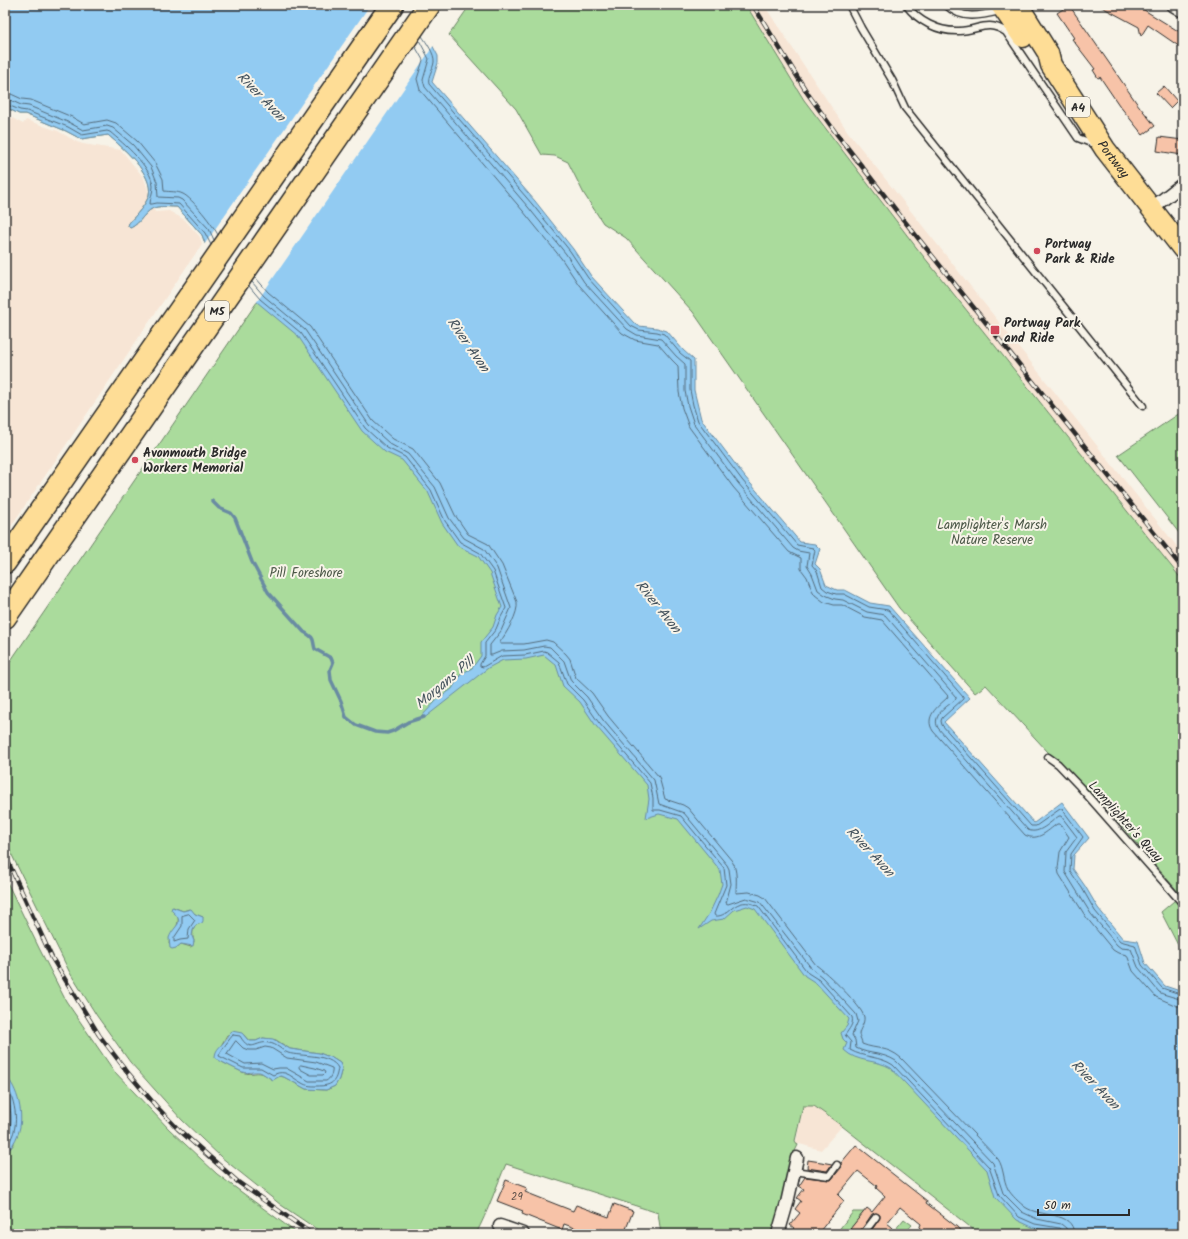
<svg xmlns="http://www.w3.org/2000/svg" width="1188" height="1239" viewBox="0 0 1188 1239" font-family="Kalam,sans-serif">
	<rect width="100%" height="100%" fill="#f7f3e8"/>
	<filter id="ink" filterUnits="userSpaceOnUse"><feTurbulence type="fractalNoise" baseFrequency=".025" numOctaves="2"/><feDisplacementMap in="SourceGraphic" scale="8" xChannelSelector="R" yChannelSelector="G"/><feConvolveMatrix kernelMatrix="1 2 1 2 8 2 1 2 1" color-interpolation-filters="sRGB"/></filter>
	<g filter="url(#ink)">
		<g fill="#f7e5d5">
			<polygon points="746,5 764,5 848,132 1183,554 1183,581 916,247 804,100"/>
			<polygon points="5,114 23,124 26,120 58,131 77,142 83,144 121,150 144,178 155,212 169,211 185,220 200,237 202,244 5,535"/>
			<polygon points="803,1106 814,1106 842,1126 821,1150 796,1143"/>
		</g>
		<g fill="#aadb9c" stroke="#6a8364" fill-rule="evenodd">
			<path d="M5,5l516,484 -27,172 41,-18 633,591h-189l-137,-108 -28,-20h-11l-8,35 3,4 -6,12 -19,77h-112l-3,-21 -152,-49c-10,23 -18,47 -30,70h-152l-43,-29 -60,-48 -39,-37 -52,-58 -33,-46 -27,-43 -65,-132v-172l252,-367 -25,-30 -26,-26 -4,-11 -25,-28c-6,0 -14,-1 -20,0 -12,2 -16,17 -27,21l-2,-2 1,-3c7,-8 17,-18 20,-28 5,-21 -27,-48 -41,-60l-27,4 -15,-8 -41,-17h-6l-14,-7zM173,907l10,4 6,-2 6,5 8,3 -5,7 -2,1c-4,5 -4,10 -2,16l-3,6 -10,-3 -5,4 -7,-4c0,-12 11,-15 9,-28l-6,-5zM227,1035h17l4,5 2,1h6l7,-3 13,2 14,9 29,4 13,5 8,5 2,5 -3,11 -4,7 -9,4 -20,-1 -22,-12 -4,-1 -9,3c-13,-12 -17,-2 -29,-7 -7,-3 -13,-7 -20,-10v-18z"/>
			<polygon points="470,5 746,5 804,100 916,247 1183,581 1183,949 1180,949 1161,912 1181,895 1099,800 1048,752 986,685 975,693 899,608 693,312 626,238 603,223 584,194 568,162 555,156 542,155 516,109 449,35"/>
			<polygon points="956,5 982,5 978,9"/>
			<polygon points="1183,411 1183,538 1118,455"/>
			<polygon points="5,878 39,948 66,1001 114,1071 169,1129 217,1174 298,1234 169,1234 90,1231 39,1234 5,1234 5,1155 14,1144 8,1079 5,1075"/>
			<polygon points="853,1212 864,1212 846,1234 837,1234 841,1227"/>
			<polygon points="904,1219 912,1225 904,1234 898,1234 894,1231"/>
		</g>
		<g fill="#92cbf2" stroke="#698ba2">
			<path d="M5,5h406l27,51v7l-6,19 103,119 38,48 18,27 43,47 5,3 18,2 10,3 16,19 11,10v30l7,29 44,58 55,65 15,2 5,5 -5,15 5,5 6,16 11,5h8l25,13 19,3 81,92 -26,24 90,101 28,-21 27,36 -15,17 -1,14 12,17 13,22 25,31 15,2 7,22 20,23 18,6v242h-122l-3,-2 -24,-4 -17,-8 -22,-23 -8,-27 -96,-102c-15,-9 -34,-5 -47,-18l3,-7 -4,-4 -2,-6 6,-7 2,-7 -33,-36 -11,-7 -50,-67 -8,-3 -13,4 -10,9 -13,2 -12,8 11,-17 8,-17 4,-11 -2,-14 -42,-51 -19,-5 -13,4 3,-19 -2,-14 -51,-59 -16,-24 -17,-16 -7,-21 -12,-10 -18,4 -23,1 -15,8 -65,51 -3,-1 18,-19 14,-10 9,-15 11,-6 9,-12v-14l12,-15 4,-12 5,-8 -12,-34 -12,-17 -20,-10 -16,-23 -14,-31 -26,-32 -17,-8 -23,-21 -64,-95 -41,-34 -25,-30 -26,-26 -4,-11 -25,-28c-6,0 -14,-1 -20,0 -12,2 -16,17 -27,21l-2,-2 1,-3c7,-8 17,-18 20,-28 5,-21 -27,-48 -41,-60l-27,4 -15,-8 -41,-17h-6l-14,-7z"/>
			<path d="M172,907l11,4 8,-2 4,5 8,3v4l-1,2 -6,2 -3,5 -1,6 2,5 -1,5 -12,-2 -5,4 -4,1 -2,-1 -1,-10c5,-14 18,-14 2,-28z"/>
			<path d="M232,1031l10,2 6,7 2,1h6l7,-3 10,1 17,10 29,4 13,5 8,5 2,5 -3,11 -4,7 -9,4 -20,-1 -22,-12 -4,-1 -7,4c-4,-2 -7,-5 -11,-7 -5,-3 -13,1 -19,-1 -2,0 -27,-13 -28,-14 0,-8 4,-10 8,-15 4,-4 4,-8 9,-12z"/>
			<path d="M5,1075c13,13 20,41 13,59 -3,8 -7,14 -13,21z"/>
		</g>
		<polygon fill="#f7f3e8" points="370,5 413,5 434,45 256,303 230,273 204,245"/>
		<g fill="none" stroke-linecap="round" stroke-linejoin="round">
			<g stroke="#546b7b" stroke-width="1">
				<path d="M422,36c4,6 13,18 12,26 -1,8 -7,15 -5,22l103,120 38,47 18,27 43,48 8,4 18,2 7,2 16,19 10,8v29l3,15 5,16 44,59 55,65 16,3 2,2 -3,15 5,6 5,16 5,4 9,3h8l25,13 19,3 75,87v2l-21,19 -1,3 1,4 89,101h5l24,-17h2l21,28 -12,17 -1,17 12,17 13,23 25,30 15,4 7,20 20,23 21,7"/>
				<path d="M419,40l10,19 -6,21 2,7 103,120 38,47 18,28 43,47 10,6 24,4 15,17 9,8v27l3,15 6,18 44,59 55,65 5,3 11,2 -2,13 5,8 6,16 7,5 10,4 8,1 24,12 18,3 71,82v2c-8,7 -25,16 -18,29l90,102c11,5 22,-8 31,-14h2l16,21 -11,15 -1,20 26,42 26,31 4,3 10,1 7,18 21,25 4,2 20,6"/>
				<path d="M415,46l8,14 -6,19 3,11 103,121 38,47 18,27 43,48 13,7 23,4 14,16 6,6 1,26 3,16 7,19 44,60 56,65 12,6v11l6,8 5,13 3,5 9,7 10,3h8l23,12 17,3 66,76 -1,2c-10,9 -23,19 -14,33l92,104c13,7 22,-4 32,-11h3l9,13 -9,15 -2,16 1,6 27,43 27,33 5,3 9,2 6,16 23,26 21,9h6"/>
				<path d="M5,93l6,1 11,5 9,1 41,17 12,7 23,-4 9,3 21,18 18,22 8,16 1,12c6,1 13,0 19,3 9,4 31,32 35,41"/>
				<polyline points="5,99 10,100 21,105 29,106 70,123 83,130 107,126 113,128 133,145 151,167 157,182 158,197 178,198 182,200 209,229 214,240"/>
				<path d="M5,104l15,6 7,1 41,16 14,8 25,-4 3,1c14,12 41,34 43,54 0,7 -3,12 -3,18h2l5,-1 22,1 26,29 6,12"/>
				<path d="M255,277l13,15 42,35 63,94 20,18 20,10 27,34 15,32 13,19 20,10 14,21 15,37c2,11 -11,32 -17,40v2h24l22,-4 7,2 13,12 4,5 6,19 16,15 16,23 51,61 6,22 18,6 5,3 44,53c6,10 4,22 4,32l13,-1 11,3 5,3 51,67c10,7 46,41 48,52 1,7 -5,12 -5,18 1,2 3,6 3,9 15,6 25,2 39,14l97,101c6,9 5,21 10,30 3,6 12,14 17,18 15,11 48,3 49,27"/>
				<path d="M252,282l12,14 41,34 64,95 21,19 18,10 27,33 14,31 15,20 20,11 13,19 14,40 -10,23 -11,14v10h2l10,-4 22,-1 20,-4 6,1 14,14 7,20 16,16 16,23 51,60 5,24 25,9 43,52 2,4 2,15 -5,19 2,1 18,-6 14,4 52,67 10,8 34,37 2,7 -6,14 3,5 1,8c14,7 26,4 40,13l97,102 10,30 19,19 15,7 24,5 5,4 1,6"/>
				<path d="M249,286l11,13 41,34 64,95 22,20 18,9 26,33 14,31 15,21 20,11 13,18 13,37 -5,9 -5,12 -11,14v13l-5,8v2l3,1 19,-11 23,-1 19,-4 3,1 12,10 8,22 16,16 16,23 51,60 3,15v12h7l21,6 43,52 2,17 -12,29 1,2c15,2 19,-22 43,-10l50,67 11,7 33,37c2,7 -3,12 -7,18l6,7 -1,8c14,8 30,6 43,15l96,102 10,28 20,22 16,7 24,4 3,3v3"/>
				<polygon points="189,914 195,920 189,929 188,939 180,940 174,942 174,938 182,926 182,916"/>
				<path d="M233,1035l7,1c11,19 16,4 29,7 8,1 12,7 19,10 13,4 42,0 50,15 -2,14 -6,18 -21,18 -6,0 -10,0 -15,-3 -6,-3 -11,-8 -17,-10 -5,-1 -8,0 -12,2l-12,-7h-18l-24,-12c0,-3 12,-19 14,-21z"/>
				<path d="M236,1041l7,7 5,2h8l9,-3 6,1 16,10 29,4 16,6c1,5 -2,11 -6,13h-17l-23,-13h-7l-6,1 -12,-6 -16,1 -18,-10z"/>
				<polygon points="301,1065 315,1068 324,1071 325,1073 323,1075 311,1075 300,1069 299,1067"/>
				<path d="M5,1081c11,22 17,47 0,67"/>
				<path d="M5,1092c7,15 9,35 0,49"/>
			</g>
			<path stroke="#698ba2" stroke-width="3.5" d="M212,501l7,7 12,5 4,5 17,44 16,30 36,40c12,7 8,7 11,17l16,9 2,5 -3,7 1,10 10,21 5,16 10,8 19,7 12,1 6,-2 15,-9 16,-5"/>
		</g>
		<g fill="#f7c3a8" stroke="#2b2b2b">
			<polygon points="1069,5 1136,102 1155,126 1143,135 1119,105 1100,77 1098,78 1093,70 1095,69 1072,39 1074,38 1057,13"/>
			<polygon points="1098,5 1136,5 1183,34 1183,49 1148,25 1141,36 1139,27"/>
			<polygon points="1164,86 1177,101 1170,108 1156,93"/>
			<polygon points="1159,137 1183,140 1182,155 1157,151"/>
			<polygon points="856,1145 927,1201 926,1203 966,1234 934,1234 929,1230 925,1234 917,1234 921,1224 900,1207 887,1223 892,1227 886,1234 869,1234 880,1218 880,1215 876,1213 872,1214 859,1234 856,1234 850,1229 867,1208 872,1212 885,1196 876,1188 877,1186 858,1171 838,1195 844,1201 820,1231 817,1229 813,1234 789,1234 794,1228 790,1225 800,1213 795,1209 801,1201 797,1198 804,1189 799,1186 805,1177 831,1180 841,1168 841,1163"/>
			<polygon points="808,1160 821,1162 832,1164 827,1171 807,1168"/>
			<polygon points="506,1180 527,1188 525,1192 573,1211 576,1205 609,1217 614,1204 633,1211 624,1234 616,1234 601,1229 599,1234 592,1234 564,1224 562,1230 522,1214 523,1211 497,1201"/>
		</g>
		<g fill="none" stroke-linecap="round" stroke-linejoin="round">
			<defs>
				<g id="service">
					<polyline points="849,5 861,28 892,80 905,108 1143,406"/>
					<path d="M906,5c12,16 32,27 53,26 19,0 28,-12 47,1l72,106 18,7"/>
					<path d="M946,5c16,15 34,11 54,6"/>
					<polyline points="1048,757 1058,764 1079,786 1183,904"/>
					<polyline points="794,1171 829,1176 837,1165"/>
					<polyline points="863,1234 876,1217"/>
				</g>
				<g id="minor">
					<polyline points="1173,5 1183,11"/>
					<polyline points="1152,208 1183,184"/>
					<polyline points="500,1226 523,1234"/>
					<polyline points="778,1234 787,1203 797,1158"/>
				</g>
				<g id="trunk">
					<polyline points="1001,5 1023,37"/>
					<path id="s1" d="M1018,5l30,48 3,12 54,84 78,100"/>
				</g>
				<g id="motorway">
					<polyline points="5,562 392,5"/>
					<polyline points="5,617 429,5"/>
				</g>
			</defs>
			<use href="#service" stroke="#2b2b2b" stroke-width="9"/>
			<use href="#minor" stroke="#2b2b2b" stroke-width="15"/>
			<use href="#trunk" stroke="#2b2b2b" stroke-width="23"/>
			<use href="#motorway" stroke="#2b2b2b" stroke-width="25"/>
			<use href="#service" stroke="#f7f3e8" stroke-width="6"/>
			<use href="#minor" stroke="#f7f3e8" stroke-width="12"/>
			<use href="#trunk" stroke="#fedd96" stroke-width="20"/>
			<use href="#motorway" stroke="#fedd96" stroke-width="22"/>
			<defs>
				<g id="rail">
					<polyline points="753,5 808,94 836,133 902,218 1183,569"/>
					<polyline points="5,855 52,958 99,1035 129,1074 156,1106 178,1129 238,1182 312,1234"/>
				</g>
			</defs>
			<use href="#rail" stroke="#2b2b2b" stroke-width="4.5"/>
			<use href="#rail" stroke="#f7f3e8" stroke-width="3" stroke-dasharray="9" stroke-linecap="butt"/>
		</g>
	</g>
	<g fill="#d1495b" stroke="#f7f3e8" stroke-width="1.5">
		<circle cx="1037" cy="251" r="4"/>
		<rect x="990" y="325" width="10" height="10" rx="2"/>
		<circle cx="135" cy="460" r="4"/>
	</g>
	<g text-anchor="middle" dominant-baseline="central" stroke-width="4" stroke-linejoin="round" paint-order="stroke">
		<g font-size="11" fill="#5e514a">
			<text x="517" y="1197">29</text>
		</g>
		<g fill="#f7f3e8" stroke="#686764" stroke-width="1">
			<rect x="1066" y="97" width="24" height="20" rx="3"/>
			<rect x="205" y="301" width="24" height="20" rx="3"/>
		</g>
		<g font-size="12" font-weight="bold" fill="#2b2b2b">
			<text x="1078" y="107">A4</text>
			<text x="217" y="311">M5</text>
		</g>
		<g font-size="13" fill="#2b2b2b" stroke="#f7f3e8">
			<text stroke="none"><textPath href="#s1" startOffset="182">Portway</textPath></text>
			<text transform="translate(1125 822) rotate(48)">Lamplighter's Quay</text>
		</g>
		<g font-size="13" font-weight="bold" fill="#2b2b2b" stroke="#f7f3e8" text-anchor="start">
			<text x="1045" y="244">Portway<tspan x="1045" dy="15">Park &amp; Ride</tspan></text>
			<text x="1004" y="323">Portway Park<tspan x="1004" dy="15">and Ride</tspan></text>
			<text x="143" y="453">Avonmouth Bridge<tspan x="143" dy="15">Workers Memorial</tspan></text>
		</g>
		<g font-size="13" fill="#4b5747" stroke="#f7f3e8">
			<text x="992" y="525">Lamplighter's Marsh<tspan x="992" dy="15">Nature Reserve</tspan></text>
			<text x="306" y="573">Pill Foreshore</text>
		</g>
		<g font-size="14" font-style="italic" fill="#45535d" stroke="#f7f3e8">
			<text transform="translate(261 97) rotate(46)">River Avon</text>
			<text transform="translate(468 345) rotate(55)">River Avon</text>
			<text transform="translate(658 607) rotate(51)">River Avon</text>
			<text transform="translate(445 683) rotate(-40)">Morgans Pill</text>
			<text transform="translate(870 852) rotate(47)">River Avon</text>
			<text transform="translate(1095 1085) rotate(46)">River Avon</text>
		</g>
	</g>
	<rect width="1188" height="1239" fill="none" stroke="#f7f3e8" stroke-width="20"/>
	<rect x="10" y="10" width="1168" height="1219" fill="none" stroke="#2b2b2b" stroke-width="1.5" filter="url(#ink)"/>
	<path d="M1038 1209v6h91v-6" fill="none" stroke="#2b2b2b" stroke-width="2"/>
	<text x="1044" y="1209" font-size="12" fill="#2b2b2b" stroke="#f7f3e8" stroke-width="3" paint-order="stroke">50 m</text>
</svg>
